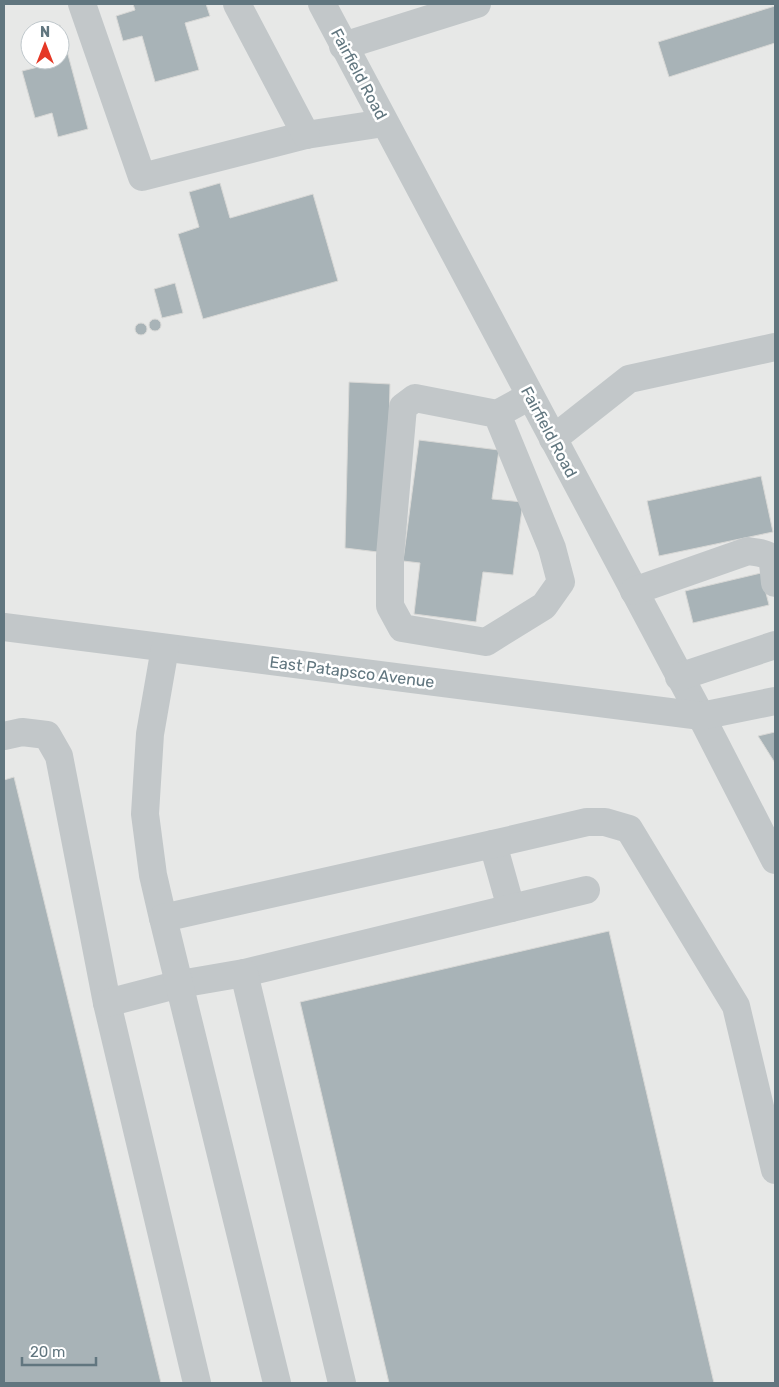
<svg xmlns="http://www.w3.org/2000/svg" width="779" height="1387" viewBox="0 0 779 1387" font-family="Rubik,sans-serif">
	<rect width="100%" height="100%" fill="#f7f6f3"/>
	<path fill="#e7e8e7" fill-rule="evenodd" d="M4,4h771v1379h-771zM30,30h30v30h-30z"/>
	<g fill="#a8b3b7" stroke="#d8d8d6">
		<polygon points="133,4 206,4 210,16 185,23 199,70 155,82 142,36 123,41 116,16 135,10"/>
		<polygon points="775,6 775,43 669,77 658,42"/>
		<polygon points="60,25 88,129 58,137 52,113 35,118 22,71 54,63 53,60 60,60 60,30 40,30"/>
		<polygon points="30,33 30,49 26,34"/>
		<polygon points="220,183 230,218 313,194 338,281 203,319 178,234 199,227 189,192"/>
		<polygon points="175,283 183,313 162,318 154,289"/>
		<circle cx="155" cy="325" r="6"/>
		<circle cx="141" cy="329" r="6"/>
		<polygon points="349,382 390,384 386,553 345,548"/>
		<polygon points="419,440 499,450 492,499 523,502 513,575 483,572 476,622 414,614 420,563 403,561"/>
		<polygon points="761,476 773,532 659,556 647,501"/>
		<polygon points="761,573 769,605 693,623 685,591"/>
		<polygon points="775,732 775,763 758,736"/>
		<polygon points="14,777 161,1383 4,1383 4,780"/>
		<polygon points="609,931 714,1383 389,1383 300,1002"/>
	</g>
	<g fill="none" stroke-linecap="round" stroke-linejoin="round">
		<g stroke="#c2c7c9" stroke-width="28">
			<polyline points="82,4 142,177 306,135 384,123"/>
			<polyline points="237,4 306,135"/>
			<polyline points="322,4 701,716 775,860"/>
			<polyline points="343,46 477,4"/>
			<polyline points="497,414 552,548 561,582 544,606 486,642 402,628 390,606 390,556 403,407 415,398 497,414 530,396"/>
			<polyline points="553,439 629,379 775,347"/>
			<path d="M634,591l114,-40c28,4 24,5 27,32"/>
			<polyline points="4,627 701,716 775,701"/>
			<polyline points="679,677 775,645"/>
			<polyline points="4,736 22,732 47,735 59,756 107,1003 197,1383"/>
			<polyline points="493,844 511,908"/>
			<polyline points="163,918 153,875 145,814 150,734 165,648"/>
			<polyline points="244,973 586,890"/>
			<polyline points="107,1003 180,984 244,973 342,1383"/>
			<polyline points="277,1383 163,918 493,844 587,822 605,822 629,829 736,1006 775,1170"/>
		</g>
	</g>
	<g text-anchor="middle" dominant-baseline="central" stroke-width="5" stroke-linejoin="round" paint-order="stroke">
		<g font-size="16" fill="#61767f" stroke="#fff">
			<text transform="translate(359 74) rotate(62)">Fairfield Road</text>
			<text transform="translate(549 432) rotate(62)">Fairfield Road</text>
			<text transform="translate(352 672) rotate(7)">East Patapsco Avenue</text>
		</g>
	</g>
	<rect width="779" height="1387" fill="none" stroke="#61767f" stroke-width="10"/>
	<g transform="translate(45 45)"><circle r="24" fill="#ffffff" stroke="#c0c8cc"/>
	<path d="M0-4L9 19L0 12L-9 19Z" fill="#e53825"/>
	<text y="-8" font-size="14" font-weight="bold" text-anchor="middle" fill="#61767f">N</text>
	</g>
	<path d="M22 1357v8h74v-8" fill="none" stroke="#61767f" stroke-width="2.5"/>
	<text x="30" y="1357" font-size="15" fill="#61767f" stroke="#ffffff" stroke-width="4" paint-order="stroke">20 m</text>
</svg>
